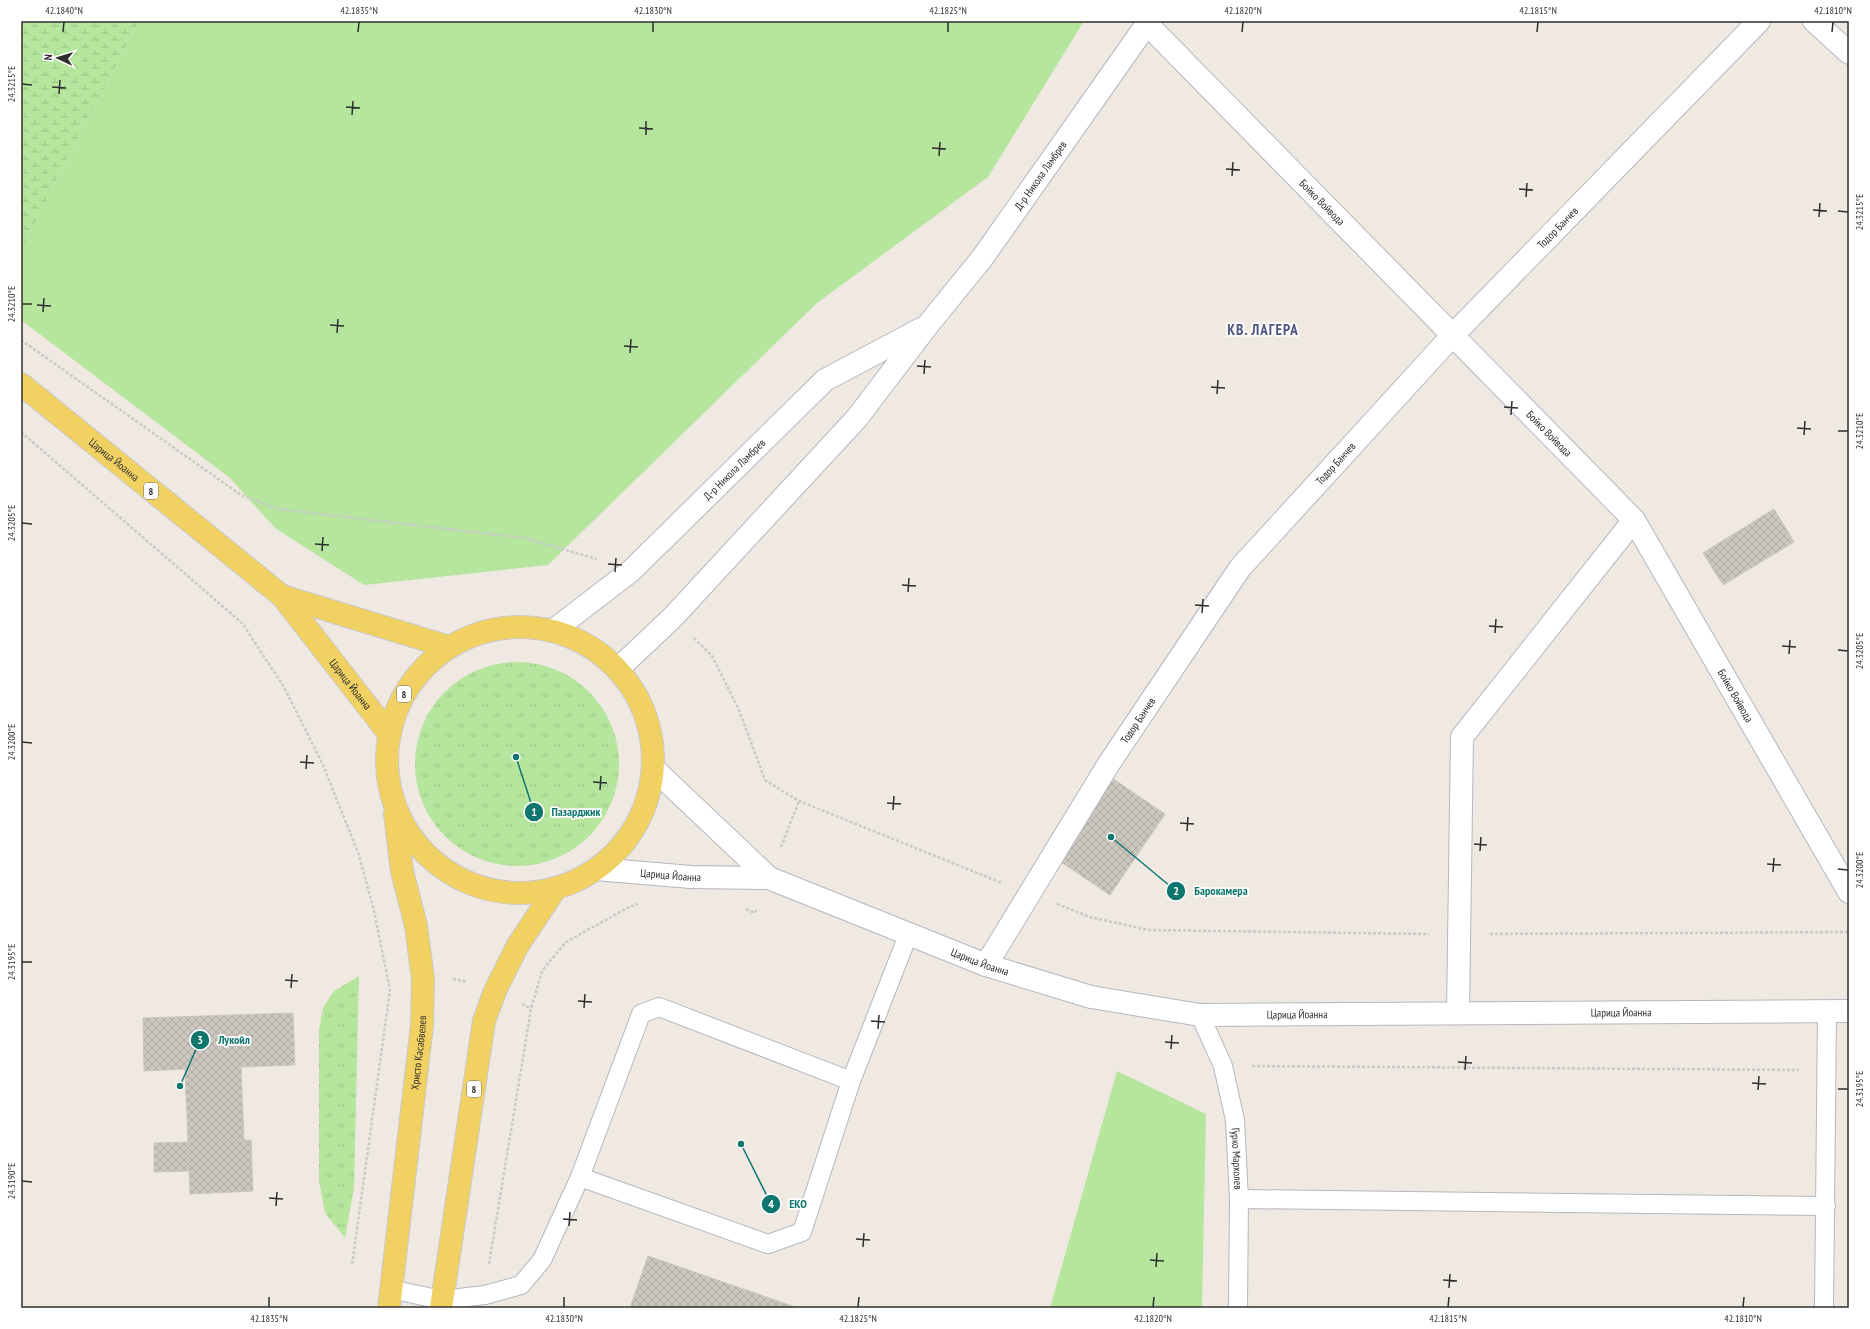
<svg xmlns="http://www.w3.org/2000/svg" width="1870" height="1329" viewBox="0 0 1870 1329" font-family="'PT Sans Narrow',sans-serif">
	<defs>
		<pattern id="grass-tufts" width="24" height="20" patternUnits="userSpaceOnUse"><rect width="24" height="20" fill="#b6e59e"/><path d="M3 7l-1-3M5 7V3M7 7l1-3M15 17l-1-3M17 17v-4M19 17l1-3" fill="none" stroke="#9dc588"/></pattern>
		<pattern id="wetland-marsh" width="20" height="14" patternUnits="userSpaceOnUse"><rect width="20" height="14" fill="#b6e59e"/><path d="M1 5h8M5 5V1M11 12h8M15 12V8" fill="none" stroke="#9dc588"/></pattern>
		<pattern id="building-cross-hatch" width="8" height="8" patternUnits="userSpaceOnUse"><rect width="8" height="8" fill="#cbc7bf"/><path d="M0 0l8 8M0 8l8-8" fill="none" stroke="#afaba4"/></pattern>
	</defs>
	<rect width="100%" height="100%" fill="#efe9e1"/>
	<g fill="url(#grass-tufts)">
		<circle cx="517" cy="764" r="102"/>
		<polygon points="359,976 354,1188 345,1238 325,1213 319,1181 319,1030 323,1008 334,991"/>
	</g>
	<polygon fill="url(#wetland-marsh)" points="21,21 139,21 21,250"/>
	<g fill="#b6e59e">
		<polygon points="139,21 1084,21 988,177 817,303 548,565 364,585 275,528 230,478 21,320 21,250"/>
		<polygon points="1117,1071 1206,1114 1202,1308 1050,1308"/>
	</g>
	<g fill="url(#building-cross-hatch)" stroke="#cbc5ba">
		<polygon points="1774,509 1794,542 1723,585 1703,553"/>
		<polygon points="1112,778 1165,814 1110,895 1058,860"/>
		<polygon points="293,1013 295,1065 241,1067 244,1140 188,1142 185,1069 144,1071 143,1018"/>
		<polygon points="244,1140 251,1140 253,1191 190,1194 188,1142"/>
		<polygon points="188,1142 189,1171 154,1172 154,1143"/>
		<polygon points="648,1256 798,1308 630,1308"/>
	</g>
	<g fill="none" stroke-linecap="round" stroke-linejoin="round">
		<defs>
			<g id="service">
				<path id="s1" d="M1200,1015l23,51 12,54 4,79 -1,109"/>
				<polyline points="580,1177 768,1244 802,1232 851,1081"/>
				<polyline points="1239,1199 1826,1206"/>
				<polyline points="390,1289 442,1300 485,1295 521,1285 542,1260 580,1177 641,1014 659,1007 851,1081 908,935"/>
				<polyline points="1824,1308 1827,1012"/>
			</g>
			<g id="minor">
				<polyline points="1814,21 1849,53"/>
				<path id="s2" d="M1147,24l487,496 215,372"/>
				<path id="s3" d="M986,965l122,-200 132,-197 212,-232 307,-315"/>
				<polyline points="1458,1013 1462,737 1634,520"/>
			</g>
			<g id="tertiary">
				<path id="s4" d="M554,630l78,-60 193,-190 96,-51"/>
				<path id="s5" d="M618,669l55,-52 184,-199 70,-92 56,-69 166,-236"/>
			</g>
			<g id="secondary">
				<path id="s6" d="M653,768l116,110 217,87 105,32 109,18 649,-4"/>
				<path id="s7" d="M596,869l95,8 78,1"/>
			</g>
			<g id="primary">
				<path id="s8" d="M21,384l261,212 108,139"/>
				<polyline points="282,596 449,647"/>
				<circle cx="520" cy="760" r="133"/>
				<path id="s9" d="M389,1308l33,-283 1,-46 -7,-53 -14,-55 -7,-57"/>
				<polyline points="441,1308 484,1021 495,991 518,945 556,888"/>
			</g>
		</defs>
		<use href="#service" stroke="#b4b7c1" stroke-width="20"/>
		<use href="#minor" stroke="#b4b7c1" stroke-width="24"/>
		<use href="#tertiary" stroke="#b4b7c1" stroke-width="24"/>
		<use href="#secondary" stroke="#b4b7c1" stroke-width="24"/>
		<use href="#primary" stroke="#c9c9c9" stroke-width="24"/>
		<g stroke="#c9c9c9" stroke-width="2.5" stroke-dasharray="3 2" stroke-linecap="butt">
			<polyline points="21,340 241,495 278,509 524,538 597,559"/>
			<polyline points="21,432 242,623 284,687 323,765 359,855 374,911 390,990 352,1265"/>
			<polyline points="694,638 712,656 739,710 765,780 799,801 1002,883"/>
			<polyline points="781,847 799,801"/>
			<polyline points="1057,904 1090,917 1148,930 1429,934"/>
			<polyline points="746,909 755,913 757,908"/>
			<polyline points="1490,934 1849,932"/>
			<polyline points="453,979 467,982"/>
			<polyline points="522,1004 531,1009"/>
			<polyline points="1252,1066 1799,1070"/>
			<polyline points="489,1264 531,1009 542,971 566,942 629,907 638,904"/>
		</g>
		<use href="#service" stroke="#fff" stroke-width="18"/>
		<use href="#minor" stroke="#fff" stroke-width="22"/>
		<use href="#tertiary" stroke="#fff" stroke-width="22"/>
		<use href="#secondary" stroke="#fff" stroke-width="22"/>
		<use href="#primary" stroke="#f2d163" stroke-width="22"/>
	</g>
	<path fill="none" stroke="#2e2e2e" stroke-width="1.5" d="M63,32l1,-10M358,32l1,-10M653,32v-10M948,32v-10M1242,32l1,-10M1537,32l1,-10M1832,32l1,-10M22,84l10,1M52,87l14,1M59,94l1,-14M346,107l14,1M352,115l1,-14M639,128l14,1M646,135v-14M932,148l14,1M939,156l1,-14M1226,169l14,1M1232,176l1,-14M1519,189l14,1M1526,197l1,-14M1813,210l14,1M1838,211l10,1M1819,217l1,-14M22,304h10M37,305l14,1M43,312l1,-14M330,325l14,1M337,333l1,-14M624,346l14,1M630,353l1,-14M917,366l14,1M924,374l1,-14M1211,387l14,1M1217,394l1,-14M1504,407l14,1M1511,415l1,-14M1797,428l14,1M1838,431h10M1804,435l1,-14M22,523l10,1M315,544l14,1M322,551l1,-14M608,564l14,1M615,572l1,-14M902,585l14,1M908,592l1,-14M1195,605l14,1M1202,613l1,-14M1489,626l14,1M1495,633l1,-14M1782,646l14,1M1838,650l10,1M1789,654l1,-14M22,742l10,1M300,762l14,1M306,769l1,-14M593,782l14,1M600,790l1,-14M887,803l14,1M893,810l1,-14M1180,823l14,1M1187,831l1,-14M1474,844l13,1M1480,851l1,-14M1767,864l14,1M1838,869l10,1M1773,872l1,-14M22,962h10M285,980l13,1M291,988l1,-14M578,1001l14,1M584,1008l1,-14M871,1021l14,1M878,1029l1,-14M1165,1042l14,1M1171,1049l1,-14M1458,1062l14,1M1465,1070l1,-14M1752,1083l14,1M1838,1089h10M1758,1090l1,-14M22,1181l10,1M269,1198l14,1M276,1206l1,-14M563,1219l14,1M569,1226l1,-14M856,1239l14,1M863,1247l1,-14M1150,1260l14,1M1156,1267l1,-14M1443,1280l14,1M1449,1288l1,-14M269,1307v-10M564,1307v-10M858,1307l1,-10M1153,1307l1,-10M1448,1307l1,-10M1743,1307l1,-10"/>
	<g text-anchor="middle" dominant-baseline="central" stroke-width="3.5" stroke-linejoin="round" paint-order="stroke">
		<g fill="#fff" stroke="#6d6d6d" stroke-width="1">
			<rect x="144" y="483" width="14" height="16" rx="3"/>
			<rect x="397" y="686" width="14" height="16" rx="3"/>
			<rect x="467" y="1081" width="14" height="16" rx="3"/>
		</g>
		<g font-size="10" font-weight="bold" fill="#2e2e2e">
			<text x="151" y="491">8</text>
			<text x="404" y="694">8</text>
			<text x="474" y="1089">8</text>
		</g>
		<g font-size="11" fill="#2e2e2e" stroke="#fff">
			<text stroke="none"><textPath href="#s5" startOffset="651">Д-р Никола Ламбрев</textPath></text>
			<text stroke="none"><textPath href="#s2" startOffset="250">Бойко Войвода</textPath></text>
			<text stroke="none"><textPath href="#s3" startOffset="937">Тодор Банчев</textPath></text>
			<text stroke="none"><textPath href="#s2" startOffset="574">Бойко Войвода</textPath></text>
			<text stroke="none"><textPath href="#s8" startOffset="120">Царица Йоанна</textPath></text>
			<text stroke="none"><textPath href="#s3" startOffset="613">Тодор Банчев</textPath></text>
			<text stroke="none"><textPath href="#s4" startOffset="242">Д-р Никола Ламбрев</textPath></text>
			<text stroke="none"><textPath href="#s8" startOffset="448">Царица Йоанна</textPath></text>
			<text stroke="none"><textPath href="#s2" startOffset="898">Бойко Войвода</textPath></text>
			<text stroke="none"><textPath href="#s3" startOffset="288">Тодор Банчев</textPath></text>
			<text stroke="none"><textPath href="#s7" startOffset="75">Царица Йоанна</textPath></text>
			<text stroke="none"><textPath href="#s6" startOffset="387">Царица Йоанна</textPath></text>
			<text stroke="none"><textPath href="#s6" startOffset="1035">Царица Йоанна</textPath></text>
			<text stroke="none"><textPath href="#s6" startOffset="711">Царица Йоанна</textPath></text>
			<text stroke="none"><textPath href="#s9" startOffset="257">Христо Касабвелев</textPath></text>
			<text stroke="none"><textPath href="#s1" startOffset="150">Гурко Мархолев</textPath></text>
		</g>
		<g font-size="15" font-weight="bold" letter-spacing="1" fill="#4d5680" stroke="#fff">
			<text x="1263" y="329">КВ. ЛАГЕРА</text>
		</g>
	</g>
	<path fill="none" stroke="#0f766e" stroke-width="1.5" d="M516 757L534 812M1111 837L1176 891M180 1086L200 1040M741 1144L771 1204"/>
	<g fill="#0f766e" stroke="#fff" stroke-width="1.5">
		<circle cx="516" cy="757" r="4"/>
		<circle cx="1111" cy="837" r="4"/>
		<circle cx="180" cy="1086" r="4"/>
		<circle cx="741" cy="1144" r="4"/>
		<circle cx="534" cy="812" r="10"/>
		<circle cx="1176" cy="891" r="10"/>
		<circle cx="200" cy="1040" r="10"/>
		<circle cx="771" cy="1204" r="10"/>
	</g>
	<g font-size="12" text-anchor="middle" font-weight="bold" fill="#fff">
		<text x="534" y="816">1</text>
		<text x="1176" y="895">2</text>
		<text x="200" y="1044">3</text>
		<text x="771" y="1208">4</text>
	</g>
	<g font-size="12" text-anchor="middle" font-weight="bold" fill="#0f766e" stroke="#fff" stroke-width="3.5" stroke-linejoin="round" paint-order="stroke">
		<text x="576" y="816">Пазарджик</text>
		<text x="1221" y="895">Барокамера</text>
		<text x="234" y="1044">Лукойл</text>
		<text x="798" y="1208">EKO</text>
	</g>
	<rect width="1870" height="1329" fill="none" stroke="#ffffff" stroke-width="44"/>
	<g transform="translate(58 58) rotate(274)" stroke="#ffffff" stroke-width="3" paint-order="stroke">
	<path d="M0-3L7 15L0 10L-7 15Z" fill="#2e2e2e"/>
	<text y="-6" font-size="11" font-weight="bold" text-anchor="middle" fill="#2e2e2e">N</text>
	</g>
	<rect x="22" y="22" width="1826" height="1285" fill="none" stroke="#2e2e2e" stroke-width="1.5"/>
	<g font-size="10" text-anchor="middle" fill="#2e2e2e">
		<text x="64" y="14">42.1840°N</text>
		<text x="359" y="14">42.1835°N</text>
		<text x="653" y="14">42.1830°N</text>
		<text x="948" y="14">42.1825°N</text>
		<text x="1243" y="14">42.1820°N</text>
		<text x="1538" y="14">42.1815°N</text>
		<text x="1833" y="14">42.1810°N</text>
		<text transform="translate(11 84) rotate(-90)" y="4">24.3215°E</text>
		<text transform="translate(1859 212) rotate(-90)" y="4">24.3215°E</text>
		<text transform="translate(11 304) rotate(-90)" y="4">24.3210°E</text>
		<text transform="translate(1859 431) rotate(-90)" y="4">24.3210°E</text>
		<text transform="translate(11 523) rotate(-90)" y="4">24.3205°E</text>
		<text transform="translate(1859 651) rotate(-90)" y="4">24.3205°E</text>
		<text transform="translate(11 742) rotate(-90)" y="4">24.3200°E</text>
		<text transform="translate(1859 870) rotate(-90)" y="4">24.3200°E</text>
		<text transform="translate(11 962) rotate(-90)" y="4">24.3195°E</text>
		<text transform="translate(1859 1089) rotate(-90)" y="4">24.3195°E</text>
		<text transform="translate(11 1181) rotate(-90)" y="4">24.3190°E</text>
		<text x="269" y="1322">42.1835°N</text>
		<text x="564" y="1322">42.1830°N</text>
		<text x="858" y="1322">42.1825°N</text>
		<text x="1153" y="1322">42.1820°N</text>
		<text x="1448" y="1322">42.1815°N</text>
		<text x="1743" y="1322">42.1810°N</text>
	</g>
</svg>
